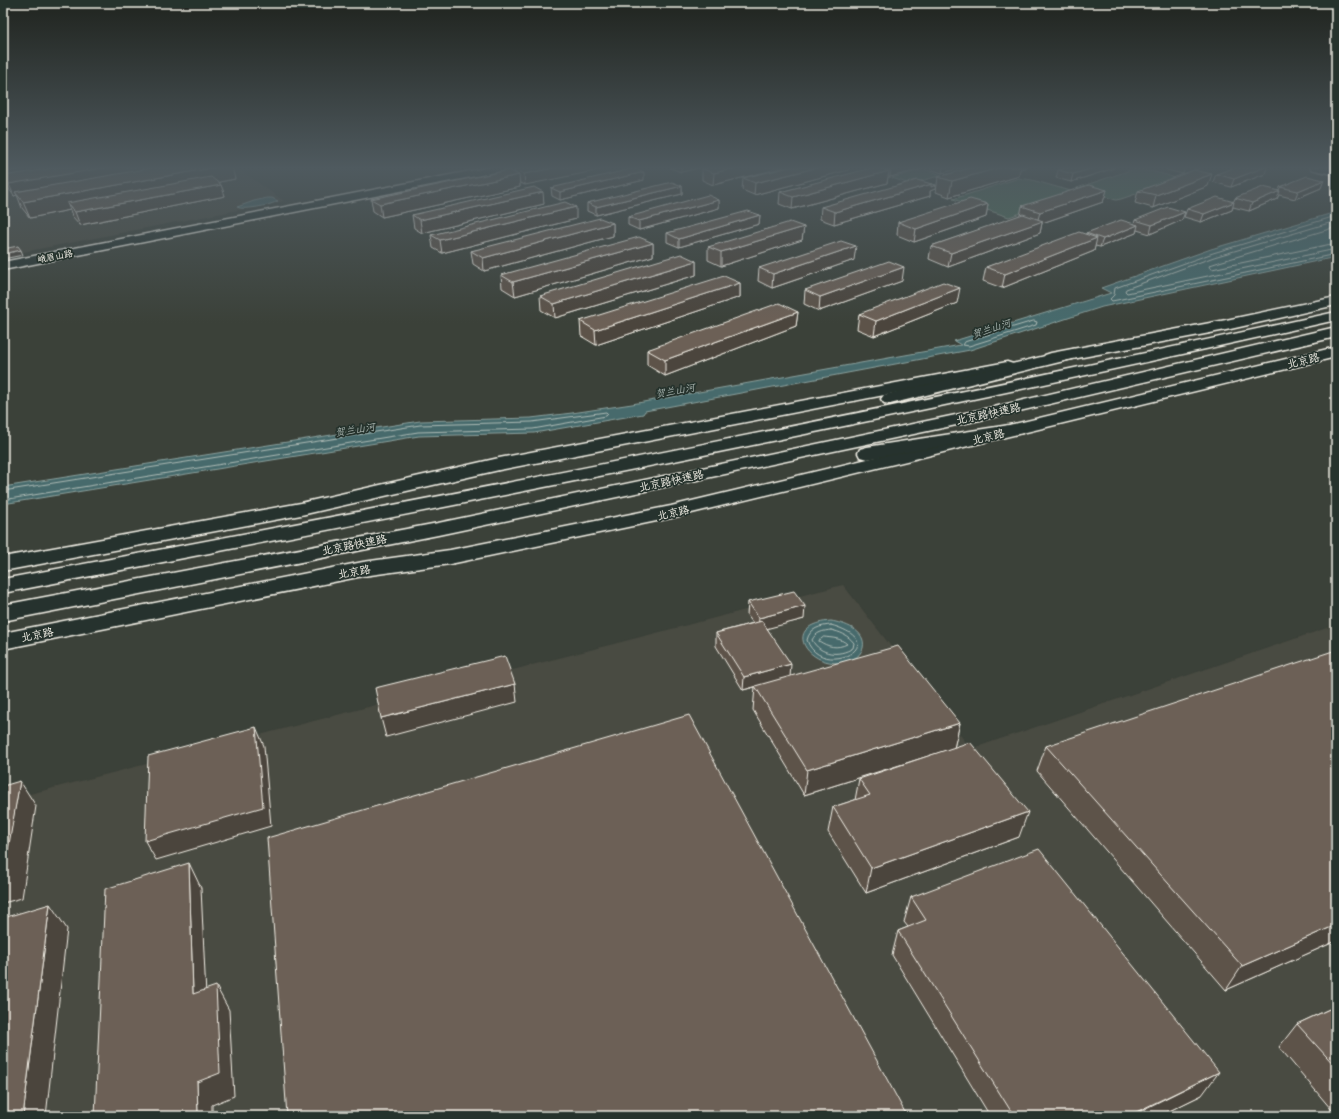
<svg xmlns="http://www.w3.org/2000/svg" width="1339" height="1119" viewBox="0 0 1339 1119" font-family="Mali,'LXGW WenKai TC',sans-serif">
	<rect width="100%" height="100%" fill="#3b4139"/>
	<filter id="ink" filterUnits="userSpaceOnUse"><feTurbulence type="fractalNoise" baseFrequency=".025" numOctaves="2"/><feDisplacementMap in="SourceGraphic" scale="8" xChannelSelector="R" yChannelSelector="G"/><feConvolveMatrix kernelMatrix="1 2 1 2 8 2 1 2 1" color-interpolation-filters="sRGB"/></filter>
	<g filter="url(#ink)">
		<g fill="#4a4b42">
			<polygon points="3,167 236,167 284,201 3,256"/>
			<polygon points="843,585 971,749 1336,625 1336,1116 3,1116 3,801"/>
		</g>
		<g fill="#4e6f5a" stroke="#a1b0a1">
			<polygon points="924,169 942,175 910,184 892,178"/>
			<path d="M1134,169c10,1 37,5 43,11l-56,19 -5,1 -39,-12z"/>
			<polygon points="1019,178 1032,180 1071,191 1076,194 1009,217 953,199"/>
		</g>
		<g fill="#476b6c" stroke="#8ca19e">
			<path d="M267,198h5l6,3c-6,4 -35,10 -41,6l17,-6z"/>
			<polygon points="1336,212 1336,257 1102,307 970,350 645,411 643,414 534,433 419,436 3,504 3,487 420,421 531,418 572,413 632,404 961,345 954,341 1111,293 1101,288 1211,249"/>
			<path d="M831,621c12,2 36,9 32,27 -2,5 -5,9 -10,11 -38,18 -79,-34 -22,-38z"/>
		</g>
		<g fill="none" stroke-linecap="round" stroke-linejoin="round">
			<g stroke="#afbbb6" stroke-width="1">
				<polyline points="1336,216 1213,253 1115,288 1114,295 1110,299 1112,301 1336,254"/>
				<polyline points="1336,221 1214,257 1126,289 1125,291 1127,293 1336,249"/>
				<polyline points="1336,227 1216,263 1210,265 1209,267 1212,269 1336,243"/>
				<polygon points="1034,321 1037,322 1036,325 969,346 963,345 965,342"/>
				<polyline points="3,491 420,425 532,422 606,412 608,414 606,416 533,429 418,432 3,500"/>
				<path d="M831,625c67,19 -11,55 -24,15 3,-12 13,-14 24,-15z"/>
				<path d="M831,630c9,2 17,5 23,13l-1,5c-14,9 -33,7 -41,-8 4,-8 11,-9 19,-10z"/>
				<path d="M824,637c8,1 17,1 23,7 -10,5 -19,3 -28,-3z"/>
			</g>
			<defs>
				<g id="secondary">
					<polygon points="491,167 511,167 506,170 3,270 3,262"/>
					<polygon points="1310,167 1327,167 1336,169 1336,175 1311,169"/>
				</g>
				<g id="primary">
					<polygon points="1336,297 1336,305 1226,330 1051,363 1045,361 1043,358 1045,355 1051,353 1226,320"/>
					<polygon points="1336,347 1336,357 671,518 450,564 363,576 3,649 3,633 363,562 450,550 671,506"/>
					<polygon points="1007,362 1013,364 1015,367 1013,370 499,470 301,515 3,571 3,557 301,503 499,458"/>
				</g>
				<g id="highway">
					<path d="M1336,312v8c-443,100 -888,187 -1333,273v-14c446,-83 890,-170 1333,-267z"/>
					<polygon points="1336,327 1336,337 994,417 438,535 3,621 3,605 438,523 994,407"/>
					<polygon points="1074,349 1080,351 1082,354 1080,357 890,404 884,403 881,399 884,395"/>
					<polygon points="1016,424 1022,425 1025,429 1022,433 867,459 860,457 858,453 860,449 867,447"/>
				</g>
			</defs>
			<use href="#secondary" stroke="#f4f1e8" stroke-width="3"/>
			<use href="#primary" stroke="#f4f1e8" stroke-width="3"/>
			<use href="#highway" stroke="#f4f1e8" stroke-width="3"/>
			<use href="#secondary" fill="#26332d" fill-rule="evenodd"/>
			<use href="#primary" fill="#26332d" fill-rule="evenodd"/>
			<use href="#highway" fill="#26332d" fill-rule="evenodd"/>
		</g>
		<g fill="#5d534a" stroke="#f4f1e8">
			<polygon points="3,167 235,179 219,182 221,185 225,196 80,225 72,216 70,210 30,218 22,208 17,195 14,196 3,181"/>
			<polygon points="525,167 525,185 520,183 520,187 382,217 373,211 371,199 515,173 514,169"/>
			<polygon points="670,167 703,167 681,172 670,168"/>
			<polygon points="785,167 713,185 702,180 702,169"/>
			<polygon points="790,167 849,167 848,170 754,195 742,190 743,178"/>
			<polygon points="878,167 930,167 925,168 922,167 921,169 890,177 888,177 887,183 792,209 779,204 780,192 878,168"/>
			<polygon points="930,167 963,167 942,173 930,169"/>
			<polygon points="971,167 1027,167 1020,169 1019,176 949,197 936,192 938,177 973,167"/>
			<polygon points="1168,167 1203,167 1183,174 1167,170"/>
			<polygon points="1114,168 1071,182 1056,178 1058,170"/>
			<polygon points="1216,174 1265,174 1231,187 1213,182"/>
			<polygon points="644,180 560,200 552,196 551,188"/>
			<polygon points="682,186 682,194 596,215 587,211 587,203"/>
			<polygon points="1208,186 1153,208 1135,203 1138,191"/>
			<polygon points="1280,187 1321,188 1295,199 1279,195 1277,199 1249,211 1233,207 1232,210 1201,222 1184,217 1187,209 1234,201 1235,198 1279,191"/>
			<polygon points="935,189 930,191 930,196 834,224 820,219 821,207"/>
			<polygon points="1107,190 1103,202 1042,223 1040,233 948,267 929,259 931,246 1020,216 1022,206"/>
			<polygon points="719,200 719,208 639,230 628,225 628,217"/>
			<polygon points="544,204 422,233 414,228 412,215"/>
			<polygon points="988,204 986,217 914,242 897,235 898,222"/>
			<polygon points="760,215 759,224 679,247 667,242 667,233"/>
			<polygon points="576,219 442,253 433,248 431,235"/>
			<polygon points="1135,220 1182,220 1150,234 1137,230 1136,233 1100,247 1095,246 1094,251 1002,288 983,281 986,267 1085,235 1086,233 1134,224"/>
			<polygon points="613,223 613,236 484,271 473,264 471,251"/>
			<polygon points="804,227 802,240 721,266 708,260 708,247"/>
			<polygon points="653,243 653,256 515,296 502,288 501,275"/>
			<polygon points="854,260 772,288 758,281 759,268"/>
			<polygon points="696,261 696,275 555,318 541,310 540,296"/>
			<polygon points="902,281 819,311 804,304 805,290"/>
			<polygon points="740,283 740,297 596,345 581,336 580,321"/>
			<polygon points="957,303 874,336 857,329 859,314"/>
			<polygon points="798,312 796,326 665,376 647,365 647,350"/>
			<polygon points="748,602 804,619 767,628 790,676 960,723 954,748 804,795 753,710 755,687 743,690 716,646 716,633 753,623 747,615"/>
			<polygon points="1046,746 1336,941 1226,990 1037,771"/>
			<polygon points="859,779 1019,837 866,893 828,832 833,807 855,800"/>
			<polygon points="911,897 1202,1095 1159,1116 990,1116 892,955 898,931 908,927 904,922"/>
			<polygon points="1336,1006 1336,1115 1279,1047 1297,1024"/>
		</g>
		<g fill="#4c443c" stroke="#f4f1e8">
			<polygon points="38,167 171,167 15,192 17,195 14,196 9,184 4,178 3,175 3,172"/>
			<polygon points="217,167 232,167 235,179 73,210 67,203 70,210 30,218 23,202"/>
			<polygon points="558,167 614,167 525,185 524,174"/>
			<polygon points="681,167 703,167 681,172"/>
			<polygon points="739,167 785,167 713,185 714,173"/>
			<polygon points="819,167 849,167 848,170 754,195 755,183"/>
			<polygon points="901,167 922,167 921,169 890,177 891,170"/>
			<polygon points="943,167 963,167 942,173"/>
			<polygon points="1002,167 1027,167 1020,169 1019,176 949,197 952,181"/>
			<polygon points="1097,167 1114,167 1114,168 1071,182 1073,174"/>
			<polygon points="1185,167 1203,167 1183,174"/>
			<polygon points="1265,167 1267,167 1265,174 1231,187 1234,179"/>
			<polygon points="889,171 887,183 792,209 793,197"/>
			<polygon points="644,172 644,180 560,200 560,192"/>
			<polygon points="1212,174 1208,186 1153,208 1156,195"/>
			<polygon points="519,175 520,187 382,217 380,204"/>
			<polygon points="1324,180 1321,188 1295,199 1298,191"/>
			<polygon points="932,184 936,185 935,189 930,191 930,196 834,224 835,212"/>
			<polygon points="221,185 225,196 80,225 75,212"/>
			<polygon points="682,186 682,194 596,215 596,207"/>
			<polygon points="1107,190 1103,202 1042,223 1040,233 948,267 951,253 1037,223 1040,212"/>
			<polygon points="1280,191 1277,199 1249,211 1252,203"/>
			<polygon points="543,192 544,204 422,233 420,220"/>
			<polygon points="719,200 719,208 639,230 639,221"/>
			<polygon points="1234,202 1232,210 1201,222 1204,214"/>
			<polygon points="988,204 986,217 914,242 916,229"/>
			<polygon points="576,207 576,219 442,253 440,240"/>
			<polygon points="1185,212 1182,220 1150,234 1152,225"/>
			<polygon points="760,215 759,224 679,247 679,239"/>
			<polygon points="613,223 613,236 484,271 483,258"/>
			<polygon points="1138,225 1136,233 1100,247 1103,239"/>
			<polygon points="804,227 802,240 721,266 721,252"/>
			<polygon points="1097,238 1094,251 1002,288 1005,274"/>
			<polygon points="653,243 653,256 515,296 513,282"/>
			<polygon points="856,246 854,260 772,288 773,274"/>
			<polygon points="21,250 23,255 3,259 3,254"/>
			<polygon points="696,261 696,275 555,318 554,304"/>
			<polygon points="904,267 902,281 819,311 820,297"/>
			<polygon points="740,283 740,297 596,345 595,330"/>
			<polygon points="960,288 957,303 874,336 876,321"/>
			<polygon points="798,312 796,326 665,376 665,360"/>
			<polygon points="805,606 804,619 758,631 759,618"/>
			<polygon points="791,664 790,677 743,690 744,677"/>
			<polygon points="515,684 517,702 386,737 381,718"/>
			<polygon points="960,723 954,748 804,795 807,770"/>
			<polygon points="256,727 264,746 271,826 156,860 145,841"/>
			<polygon points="20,781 36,806 22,898 3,903 3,873"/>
			<polygon points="1028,812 1019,837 866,893 871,868"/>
			<polygon points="189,863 201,888 207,1018 193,994"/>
			<polygon points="50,904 67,929 46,1116 23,1116"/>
			<polygon points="1336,925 1336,941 1226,990 1242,966"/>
			<polygon points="216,986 229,1010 234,1096 212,1105 212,1116 198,1116 197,1082"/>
			<polygon points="1219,1072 1202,1095 1159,1116 1130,1116"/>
		</g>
		<g fill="#6c6156" stroke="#f4f1e8">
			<polygon points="3,167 38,167 3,172"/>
			<polygon points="61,167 109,167 9,184 3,176"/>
			<polygon points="157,167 217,167 23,202 15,192"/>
			<polygon points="525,167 558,167 524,174 514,169"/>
			<polygon points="710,167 739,167 714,173 702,169"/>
			<polygon points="790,167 819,167 755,183 743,178"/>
			<polygon points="875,167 889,171 793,197 780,192"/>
			<polygon points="881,167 901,167 891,170"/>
			<polygon points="974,167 1002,167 952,181 938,177"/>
			<polygon points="1070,167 1097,167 1073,174 1058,170"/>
			<polygon points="1236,167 1265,167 1234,179 1216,174"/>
			<polygon points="635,168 644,172 560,192 551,188"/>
			<polygon points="509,170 519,175 380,204 371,199"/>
			<polygon points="1194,170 1212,174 1156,195 1138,191"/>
			<polygon points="1307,176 1324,180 1298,191 1280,187"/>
			<polygon points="211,177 221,185 75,212 67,203"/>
			<polygon points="917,180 932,184 835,212 821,207"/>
			<polygon points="672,182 682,186 596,207 587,203"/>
			<polygon points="931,184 936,185 931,187"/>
			<polygon points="1089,185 1107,190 1040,212 1022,206"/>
			<polygon points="534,187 543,192 420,220 412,215"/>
			<polygon points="1263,187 1280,191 1252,203 1235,198"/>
			<polygon points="708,195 719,200 639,221 628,217"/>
			<polygon points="1217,197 1234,202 1204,214 1187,209"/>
			<polygon points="970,199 988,204 916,229 898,222"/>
			<polygon points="565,202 576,207 440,240 431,235"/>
			<polygon points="1168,207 1185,212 1152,225 1135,220"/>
			<polygon points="748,211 760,215 679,239 667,233"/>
			<polygon points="1023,214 1043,221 951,253 931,246"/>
			<polygon points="600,218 613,223 483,258 471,251"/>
			<polygon points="1121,220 1138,225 1103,239 1086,233"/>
			<polygon points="790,222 804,227 721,252 708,247"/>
			<polygon points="1079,232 1097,238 1005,274 986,267"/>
			<polygon points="639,237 653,243 513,282 501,275"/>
			<polygon points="841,241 856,246 773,274 759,268"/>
			<polygon points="18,246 21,250 3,254 3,249"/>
			<polygon points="681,254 696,261 554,304 540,296"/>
			<polygon points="889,261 904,267 820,297 805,290"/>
			<polygon points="724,276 740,283 595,330 580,321"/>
			<polygon points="943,282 960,288 876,321 859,314"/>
			<polygon points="779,303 798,312 665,360 647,350"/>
			<polygon points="794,591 805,606 759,618 748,602"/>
			<polygon points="762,621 791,664 744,677 716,633"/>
			<polygon points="898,646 960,723 807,770 755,686"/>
			<polygon points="1336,650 1336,925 1242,966 1046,746"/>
			<polygon points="505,656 515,684 381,718 375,688"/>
			<polygon points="689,715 907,1116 287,1116 267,838"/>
			<polygon points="256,727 263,807 145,841 148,756"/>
			<polygon points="970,742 1028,812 871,868 833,807 870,795 859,779"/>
			<polygon points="20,781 4,873 3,873 3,786"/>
			<polygon points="1039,849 1219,1072 1130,1115 1131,1116 1014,1116 898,931 926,920 911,897"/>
			<polygon points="189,863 193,994 216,986 220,1073 197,1082 198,1116 95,1116 105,889"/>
			<polygon points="50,904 23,1116 3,1116 3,918"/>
			<polygon points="1336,1006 1336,1067 1297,1024"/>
		</g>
	</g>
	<linearGradient id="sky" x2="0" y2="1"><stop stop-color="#20241f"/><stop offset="0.52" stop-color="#4f5a5f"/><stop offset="1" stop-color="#4f5a5f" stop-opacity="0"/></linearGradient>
	<rect width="1339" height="323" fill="url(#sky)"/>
	<g text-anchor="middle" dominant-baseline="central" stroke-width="3.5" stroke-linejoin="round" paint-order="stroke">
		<g font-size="9" fill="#f4f1e8" stroke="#26332d">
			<text transform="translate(55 256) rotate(-11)">峨眉山路</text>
		</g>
		<g font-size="10" font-style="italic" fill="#afbbb6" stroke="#26332d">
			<text transform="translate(991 328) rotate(-18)">贺兰山河</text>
			<text transform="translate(675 390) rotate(-10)">贺兰山河</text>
			<text transform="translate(355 429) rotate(-9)">贺兰山河</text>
		</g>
		<g font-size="11" fill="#f4f1e8" stroke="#26332d">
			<text transform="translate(1303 360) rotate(-14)">北京路</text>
			<text transform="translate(988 413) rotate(-12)">北京路快速路</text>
			<text transform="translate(988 436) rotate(-14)">北京路</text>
			<text transform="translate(671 480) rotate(-12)">北京路快速路</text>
			<text transform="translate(673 512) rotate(-13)">北京路</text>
			<text transform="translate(354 544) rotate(-11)">北京路快速路</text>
			<text transform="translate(354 571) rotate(-10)">北京路</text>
			<text transform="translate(37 634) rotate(-11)">北京路</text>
		</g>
	</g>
	<rect width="1339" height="1119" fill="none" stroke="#26332d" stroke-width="16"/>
	<rect x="8" y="8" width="1323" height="1103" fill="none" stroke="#f4f1e8" stroke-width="1.5" filter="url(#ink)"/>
</svg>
